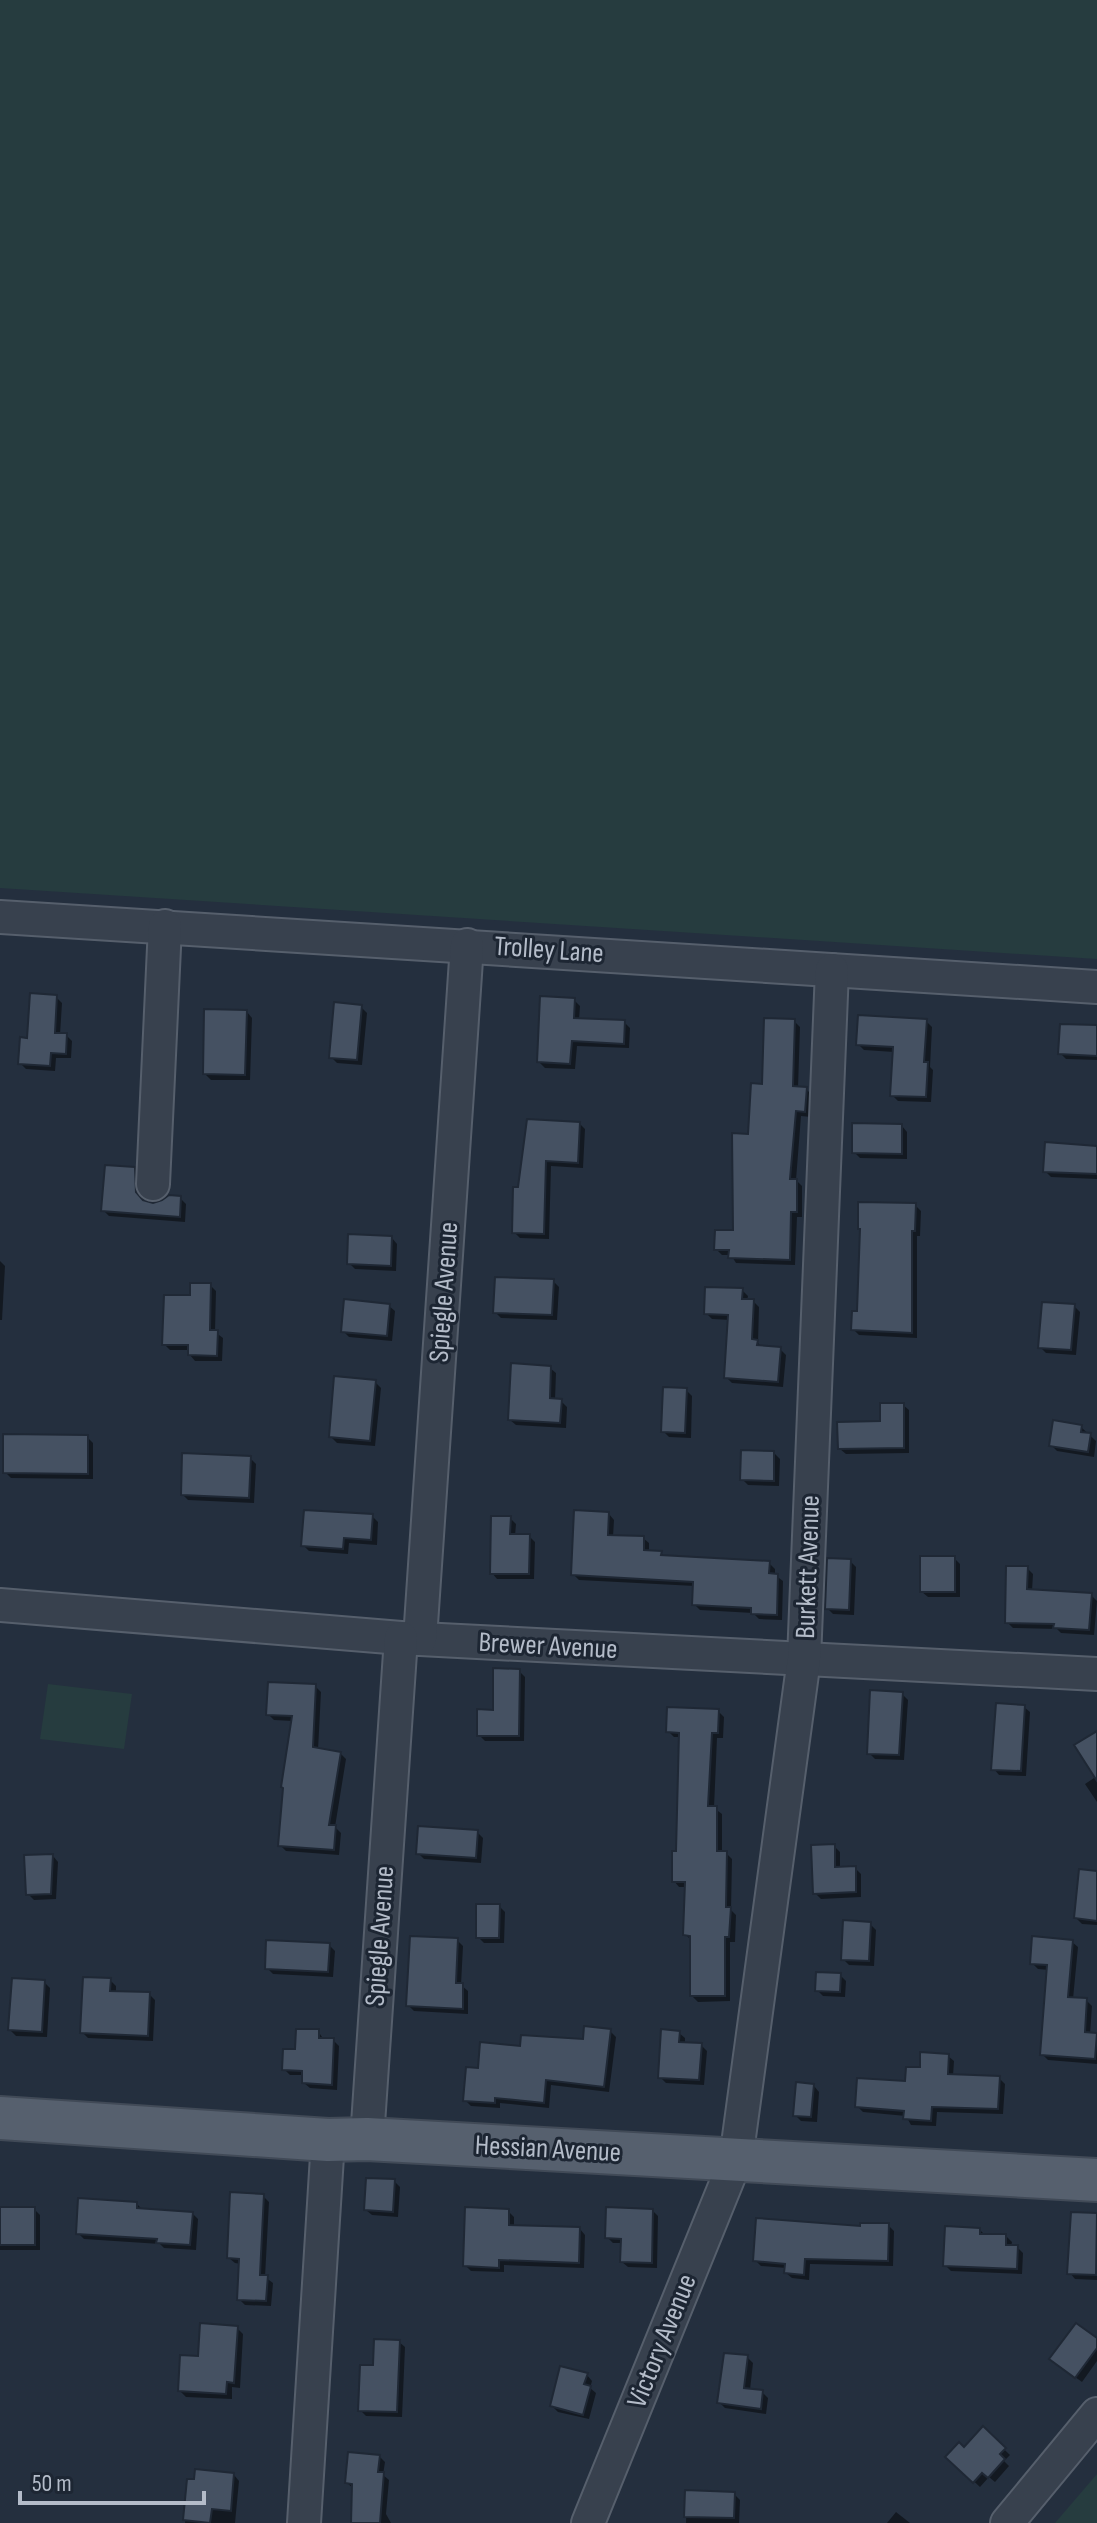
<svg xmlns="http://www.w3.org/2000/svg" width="1097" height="2523" viewBox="0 0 1097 2523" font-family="'Sofia Sans Condensed',sans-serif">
	<rect width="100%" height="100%" fill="#242f3e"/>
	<g fill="#263c3f">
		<polygon points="0,0 1097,0 1097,959 0,888"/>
		<polygon points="48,1684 132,1694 124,1749 40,1739"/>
		<polygon points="1097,2474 1097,2523 1055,2523"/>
	</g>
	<g fill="#0007">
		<polygon points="56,997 62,1003 60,1035 66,1035 72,1041 71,1058 56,1058 55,1071 26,1069 20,1063 29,1040"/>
		<polygon points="574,1000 580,1006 579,1020 624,1022 630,1028 629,1048 577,1046 575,1069 545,1068 539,1062"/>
		<polygon points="361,1007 367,1013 362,1065 337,1063 331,1057"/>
		<polygon points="247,1012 252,1018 250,1080 211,1080 205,1074"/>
		<polygon points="794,1021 800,1027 798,1088 806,1089 812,1095 811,1117 801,1116 796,1180 802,1186 802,1217 797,1217 795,1265 736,1263 731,1255 722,1255 716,1249 735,1233 750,1136 764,1086"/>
		<polygon points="926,1021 932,1027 930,1067 933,1070 931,1102 898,1101 892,1095 894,1052 864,1050 858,1044"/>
		<polygon points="1097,1027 1097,1060 1066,1059 1060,1053"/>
		<polygon points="579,1123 585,1129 583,1168 551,1166 549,1239 520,1238 514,1232 520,1189"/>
		<polygon points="902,1126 907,1132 907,1159 860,1158 854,1152"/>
		<polygon points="1097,1148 1097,1179 1051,1177 1045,1171"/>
		<polygon points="134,1169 140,1175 141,1200 153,1205 180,1198 186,1204 185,1222 109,1216 103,1210"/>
		<polygon points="915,1205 921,1211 920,1236 917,1236 917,1338 859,1335 853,1329 859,1313"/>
		<polygon points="392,1238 397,1244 396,1271 355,1269 349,1263"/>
		<polygon points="0,1261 5,1266 2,1320 0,1320"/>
		<polygon points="553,1281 559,1287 557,1320 501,1318 495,1312"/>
		<polygon points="210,1285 216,1291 215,1332 223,1338 222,1361 195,1361 190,1355 190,1350 170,1350 164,1344 192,1297"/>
		<polygon points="742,1290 748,1296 747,1301 753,1301 759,1307 758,1343 762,1347 780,1349 786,1355 783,1387 732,1383 726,1377 730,1320 712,1319 706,1313"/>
		<polygon points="389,1306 395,1311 392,1341 349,1337 343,1331"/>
		<polygon points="1074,1306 1080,1312 1076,1355 1046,1353 1040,1347"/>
		<polygon points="550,1368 556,1373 555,1400 561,1401 567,1407 566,1428 516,1425 510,1420"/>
		<polygon points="375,1382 381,1388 375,1446 337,1443 331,1437"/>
		<polygon points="686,1390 692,1396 691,1438 669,1437 663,1431"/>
		<polygon points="903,1405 909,1410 909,1453 846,1454 840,1449 882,1423"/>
		<polygon points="1081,1427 1096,1441 1094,1457 1057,1451 1051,1445"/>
		<polygon points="87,1437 93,1443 93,1479 11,1478 5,1472"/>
		<polygon points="774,1453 780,1459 779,1486 748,1485 742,1479"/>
		<polygon points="250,1458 256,1464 254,1503 188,1500 183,1495"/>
		<polygon points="609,1514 614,1520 613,1537 643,1538 649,1543 649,1552 661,1553 665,1557 769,1563 775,1569 775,1575 783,1581 782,1620 759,1619 753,1613 700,1610 694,1604 695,1586 579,1580 573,1574"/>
		<polygon points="372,1516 378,1522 377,1545 349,1543 348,1554 309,1551 303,1545"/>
		<polygon points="510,1518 516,1524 515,1536 529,1536 535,1542 534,1579 497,1579 492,1573"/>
		<polygon points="954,1558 960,1564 960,1597 928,1597 922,1592"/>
		<polygon points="850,1561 856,1567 854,1615 833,1614 827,1608"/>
		<polygon points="1027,1568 1033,1574 1032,1591 1091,1595 1097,1601 1094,1635 1061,1633 1057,1629 1013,1628 1007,1622"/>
		<polygon points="519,1671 525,1677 524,1741 485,1741 479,1735"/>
		<polygon points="315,1686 321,1692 318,1750 340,1753 346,1759 335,1827 341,1833 339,1855 286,1851 280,1845 293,1721 274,1720 268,1714"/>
		<polygon points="902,1694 908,1700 904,1760 875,1759 869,1753"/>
		<polygon points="1024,1707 1030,1712 1026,1776 999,1775 994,1769"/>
		<polygon points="718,1711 724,1717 723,1738 717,1738 714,1808 722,1814 722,1853 726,1853 732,1859 731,1910 736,1915 735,1942 730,1942 730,2001 698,2002 692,1996 691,1940 685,1934 687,1887 679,1887 674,1881 678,1853 681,1737 674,1737 668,1731"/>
		<polygon points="1097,1738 1097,1802 1085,1784 1097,1776"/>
		<polygon points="477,1832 483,1838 481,1863 424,1859 418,1853"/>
		<polygon points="834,1846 840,1852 840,1868 855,1868 861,1874 861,1897 821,1899 815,1893"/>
		<polygon points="53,1856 58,1862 56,1899 34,1900 28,1894"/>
		<polygon points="1097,1873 1097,1925 1082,1924 1076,1918"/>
		<polygon points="499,1906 505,1912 504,1943 484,1943 478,1937"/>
		<polygon points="870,1924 876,1930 874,1966 849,1965 843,1959"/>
		<polygon points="457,1940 463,1946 461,1985 468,1991 468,2014 414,2011 408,2005"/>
		<polygon points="1072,1942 1078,1947 1073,1999 1086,2000 1092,2006 1090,2035 1097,2035 1097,2064 1048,2060 1042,2054 1049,1970 1038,1969 1032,1963"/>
		<polygon points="329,1945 335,1951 333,1977 273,1974 267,1968"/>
		<polygon points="840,1975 846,1981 845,1997 823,1996 817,1990"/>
		<polygon points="110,1980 116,1986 116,1993 149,1994 155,2000 153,2041 88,2038 82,2032"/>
		<polygon points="44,1982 50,1988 47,2037 16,2036 10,2030"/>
		<polygon points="318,2031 324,2040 333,2040 339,2046 337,2090 310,2088 304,2083 304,2075 290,2075 284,2069 297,2051"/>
		<polygon points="610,2031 616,2037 609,2092 551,2085 549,2108 500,2103 500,2108 471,2106 465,2100 480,2070 522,2048 585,2042"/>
		<polygon points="679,2033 685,2038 685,2044 701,2045 707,2051 704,2085 666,2083 660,2077"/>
		<polygon points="948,2056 954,2061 953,2076 999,2078 1005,2084 1003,2114 937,2112 936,2126 911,2125 906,2116 863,2112 857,2106 907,2083 922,2070"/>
		<polygon points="814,2086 819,2092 817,2122 801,2121 795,2115"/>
		<polygon points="394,2181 400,2187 398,2217 372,2215 366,2210"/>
		<polygon points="263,2196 269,2202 265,2277 273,2283 271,2306 245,2305 239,2299 241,2264 235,2263 229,2258"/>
		<polygon points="136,2203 143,2210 192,2213 198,2219 196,2250 164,2248 160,2244 84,2239 78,2233"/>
		<polygon points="0,2209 34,2209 40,2215 40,2250 0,2250"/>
		<polygon points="508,2211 514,2217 514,2227 580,2229 585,2235 584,2268 504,2265 504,2272 471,2271 465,2265"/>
		<polygon points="653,2211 658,2216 657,2268 628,2267 622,2262 623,2243 613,2243 607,2237"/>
		<polygon points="1073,2214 1097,2214 1097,2280 1075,2279 1070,2273"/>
		<polygon points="888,2225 894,2231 893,2266 810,2264 809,2280 792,2278 786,2273 786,2268 761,2266 755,2260 862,2228"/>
		<polygon points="980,2230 986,2236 1006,2236 1012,2242 1011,2247 1017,2247 1023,2253 1022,2274 951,2271 945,2265"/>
		<polygon points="237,2328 243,2334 240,2388 232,2387 232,2399 186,2397 180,2391 200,2358"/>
		<polygon points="1097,2340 1097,2361 1082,2382 1057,2364"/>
		<polygon points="399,2342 405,2347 402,2417 366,2416 360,2410 375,2367"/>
		<polygon points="747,2357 753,2363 750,2390 762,2392 768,2398 766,2414 725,2408 720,2403"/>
		<polygon points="587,2375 592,2381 590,2388 596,2393 589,2419 558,2412 552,2406"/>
		<polygon points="983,2429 1010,2455 1004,2461 1009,2466 995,2482 989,2477 980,2487 948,2457 964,2449"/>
		<polygon points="379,2456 385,2462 383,2475 389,2480 386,2514 391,2523 353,2523 354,2489 347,2483"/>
		<polygon points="234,2475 239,2481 235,2523 185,2523 189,2481"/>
		<polygon points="687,2492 734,2494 740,2500 739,2523 686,2523"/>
		<polygon points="896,2512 910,2523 887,2523"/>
	</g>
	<g fill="#455162" stroke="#1f2835" stroke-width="2">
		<polygon points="30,993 57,995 55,1033 67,1033 66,1054 51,1053 50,1066 18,1064 20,1037 27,1038"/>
		<polygon points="540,996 575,998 574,1018 625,1020 624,1044 572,1041 570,1064 537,1062"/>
		<polygon points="334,1002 362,1005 357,1060 329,1058"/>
		<polygon points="204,1009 247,1010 245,1075 203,1074"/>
		<polygon points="858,1015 927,1019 924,1062 928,1062 926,1097 890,1096 893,1047 856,1045"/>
		<polygon points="764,1018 795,1019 793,1086 807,1087 805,1112 796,1111 790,1179 797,1179 797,1212 791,1212 790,1260 728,1258 729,1250 714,1250 715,1230 733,1230 732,1133 748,1134 751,1083 762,1084"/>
		<polygon points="1060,1024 1097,1025 1097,1056 1058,1054"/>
		<polygon points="527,1119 580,1122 578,1163 546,1161 544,1234 512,1233 513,1187 518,1187"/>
		<polygon points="852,1123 902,1124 902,1154 852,1153"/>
		<polygon points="1045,1142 1097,1146 1097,1174 1043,1172"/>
		<polygon points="105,1165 135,1167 136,1192 143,1200 153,1203 162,1200 169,1195 181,1196 180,1217 101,1211"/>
		<polygon points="858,1202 916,1203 915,1231 912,1231 912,1333 851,1330 852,1311 857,1311 860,1229 858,1229"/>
		<polygon points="348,1234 392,1236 391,1266 347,1264"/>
		<polygon points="495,1277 554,1279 552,1315 493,1313"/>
		<polygon points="190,1283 211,1283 210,1330 218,1330 217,1356 188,1355 188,1345 162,1345 164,1295 190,1295"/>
		<polygon points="705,1287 743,1288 742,1299 754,1299 752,1339 758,1340 757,1345 781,1347 778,1382 724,1378 728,1315 704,1314"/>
		<polygon points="344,1299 390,1304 387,1336 341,1332"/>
		<polygon points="1042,1302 1075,1304 1071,1350 1038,1348"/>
		<polygon points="511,1363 551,1366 550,1398 562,1399 560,1423 508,1420"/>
		<polygon points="334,1376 376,1380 370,1441 329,1437"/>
		<polygon points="663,1387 687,1388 685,1433 661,1432"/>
		<polygon points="880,1403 904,1403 904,1448 838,1449 837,1422 880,1421"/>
		<polygon points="1053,1420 1082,1425 1081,1432 1091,1433 1088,1452 1049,1446"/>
		<polygon points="3,1434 88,1435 88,1474 3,1473"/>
		<polygon points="741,1450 774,1451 774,1481 740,1480"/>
		<polygon points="182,1453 251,1456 249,1498 181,1495"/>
		<polygon points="304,1510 373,1514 371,1540 344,1538 343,1549 301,1546"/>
		<polygon points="574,1510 609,1512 608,1535 644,1536 644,1550 662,1551 661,1555 770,1561 769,1573 778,1574 777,1615 751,1614 751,1608 692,1605 693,1582 571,1575"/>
		<polygon points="491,1516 511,1516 510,1534 530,1534 529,1574 490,1574"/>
		<rect x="920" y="1556" width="35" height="36"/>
		<polygon points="827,1558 851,1559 849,1610 825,1609"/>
		<polygon points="1006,1566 1028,1566 1027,1589 1092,1593 1089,1630 1053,1628 1054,1624 1005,1623"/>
		<polygon points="493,1668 520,1669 519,1736 477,1736 477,1709 493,1710"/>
		<polygon points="268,1682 316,1684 313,1747 341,1752 329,1825 336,1825 334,1850 278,1846 283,1788 281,1787 292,1716 266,1715"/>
		<polygon points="870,1690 903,1692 899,1755 867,1754"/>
		<polygon points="996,1703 1025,1705 1021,1771 991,1770"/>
		<polygon points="667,1707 719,1709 718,1733 712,1733 708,1806 717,1806 717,1851 727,1851 726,1907 731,1907 729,1937 725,1937 725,1996 690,1996 690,1936 683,1935 685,1882 672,1882 672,1851 676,1851 679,1733 666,1732"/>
		<polygon points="1097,1731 1097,1781 1074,1745"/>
		<polygon points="418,1826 478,1830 476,1858 416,1854"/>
		<polygon points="835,1844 835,1867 856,1866 856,1892 813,1894 811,1845"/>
		<polygon points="53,1854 51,1894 26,1895 24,1855"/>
		<polygon points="1079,1869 1097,1871 1097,1921 1074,1918"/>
		<polygon points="476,1904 500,1904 499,1938 476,1938"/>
		<polygon points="843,1920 871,1922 869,1961 841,1960"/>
		<polygon points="410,1936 458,1938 456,1983 463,1983 463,2009 406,2006"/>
		<polygon points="1032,1936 1073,1940 1068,1997 1087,1998 1085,2032 1097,2033 1095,2059 1040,2055 1047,1965 1030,1964"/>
		<polygon points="266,1940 330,1943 328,1972 265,1969"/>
		<polygon points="816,1972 841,1973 840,1992 815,1991"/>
		<polygon points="83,1977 111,1978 110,1991 150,1992 148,2036 80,2033"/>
		<polygon points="12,1978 45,1980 42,2032 8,2030"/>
		<polygon points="584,2026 611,2029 604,2087 546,2080 544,2103 495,2098 495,2103 463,2101 466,2067 478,2068 480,2042 520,2046 521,2035 583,2039"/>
		<polygon points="296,2029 319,2029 319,2038 334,2038 332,2085 302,2083 302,2071 282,2070 283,2049 295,2049"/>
		<polygon points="661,2029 680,2031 679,2042 702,2043 699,2080 658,2078"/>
		<polygon points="920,2052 949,2054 948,2074 1000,2076 998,2109 932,2107 931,2121 903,2119 904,2111 855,2107 857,2078 905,2081 906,2067 920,2067"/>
		<polygon points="796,2082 814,2084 811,2117 793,2116"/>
		<polygon points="366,2178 395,2179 393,2212 364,2210"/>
		<polygon points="230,2192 264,2194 260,2275 268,2275 266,2301 237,2300 239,2259 227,2258"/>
		<polygon points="78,2198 137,2202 137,2208 193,2212 190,2245 156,2243 157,2239 76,2234"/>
		<rect x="0" y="2207" width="35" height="38"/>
		<polygon points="465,2207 509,2209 509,2225 580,2227 579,2263 499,2260 499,2268 463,2266"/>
		<polygon points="606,2207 653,2209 652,2263 620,2262 621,2239 605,2238"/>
		<polygon points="1071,2212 1097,2213 1096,2275 1067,2274"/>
		<polygon points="756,2218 860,2226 860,2223 889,2223 888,2261 805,2259 804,2275 784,2273 785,2264 753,2261"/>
		<polygon points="945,2226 980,2228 980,2234 1006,2234 1006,2245 1018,2245 1017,2269 943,2266"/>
		<polygon points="200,2323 238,2326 234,2383 227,2382 226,2394 178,2391 180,2355 198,2356"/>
		<polygon points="1076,2323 1097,2338 1097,2348 1075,2378 1049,2359"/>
		<polygon points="374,2339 400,2340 397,2412 358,2411 360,2365 373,2365"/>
		<polygon points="724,2353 748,2355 744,2388 763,2390 761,2409 717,2403"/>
		<polygon points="560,2366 588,2373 584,2384 591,2386 583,2415 550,2406"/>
		<polygon points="983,2426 1006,2448 1000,2454 1005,2459 988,2478 982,2473 973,2483 945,2457 959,2442 964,2447"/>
		<polygon points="348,2452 380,2455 378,2472 384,2472 380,2523 351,2523 352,2484 345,2483"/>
		<polygon points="195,2469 234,2473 231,2511 212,2509 210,2523 183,2520 187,2479 194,2479"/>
		<polygon points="685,2490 735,2492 734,2518 684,2517"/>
	</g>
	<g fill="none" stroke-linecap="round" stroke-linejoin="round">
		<defs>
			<g id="minor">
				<polyline points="0,917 1097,987"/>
				<polyline points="153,1184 165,926"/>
				<polyline points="0,1605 401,1638 1097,1674"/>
				<polyline points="420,1639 467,945"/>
				<polyline points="367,2139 401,1638"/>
				<polyline points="304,2523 328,2140"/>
				<polyline points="588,2523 736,2159 804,1659 832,970"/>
				<polyline points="1007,2523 1097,2414"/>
			</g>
			<polyline id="major" points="0,2118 328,2140 367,2139 1097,2180"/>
		</defs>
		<use href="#minor" stroke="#565f6c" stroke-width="36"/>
		<use href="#major" stroke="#414a57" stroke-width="46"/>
		<use href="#minor" stroke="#38414e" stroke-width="32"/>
		<use href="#major" stroke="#56606e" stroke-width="42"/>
	</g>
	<g text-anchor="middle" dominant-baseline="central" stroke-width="6" stroke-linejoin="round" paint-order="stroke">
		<g font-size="28" fill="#b4bcc9" stroke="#1d2633">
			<text transform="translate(549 950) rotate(4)">Trolley Lane</text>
			<text transform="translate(444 1292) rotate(-86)">Spiegle Avenue</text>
			<text transform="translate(808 1567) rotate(-88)">Burkett Avenue</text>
			<text transform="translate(548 1646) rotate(3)">Brewer Avenue</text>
			<text transform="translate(380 1936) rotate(-86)">Spiegle Avenue</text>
			<text transform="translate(548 2149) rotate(3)">Hessian Avenue</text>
			<text transform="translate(662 2341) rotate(-68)">Victory Avenue</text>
		</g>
	</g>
	<path d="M20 2491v12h184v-12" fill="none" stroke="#b4bcc9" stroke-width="4"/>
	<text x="32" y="2491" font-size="24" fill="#b4bcc9" stroke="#1d2633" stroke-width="6" paint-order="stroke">50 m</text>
</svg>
